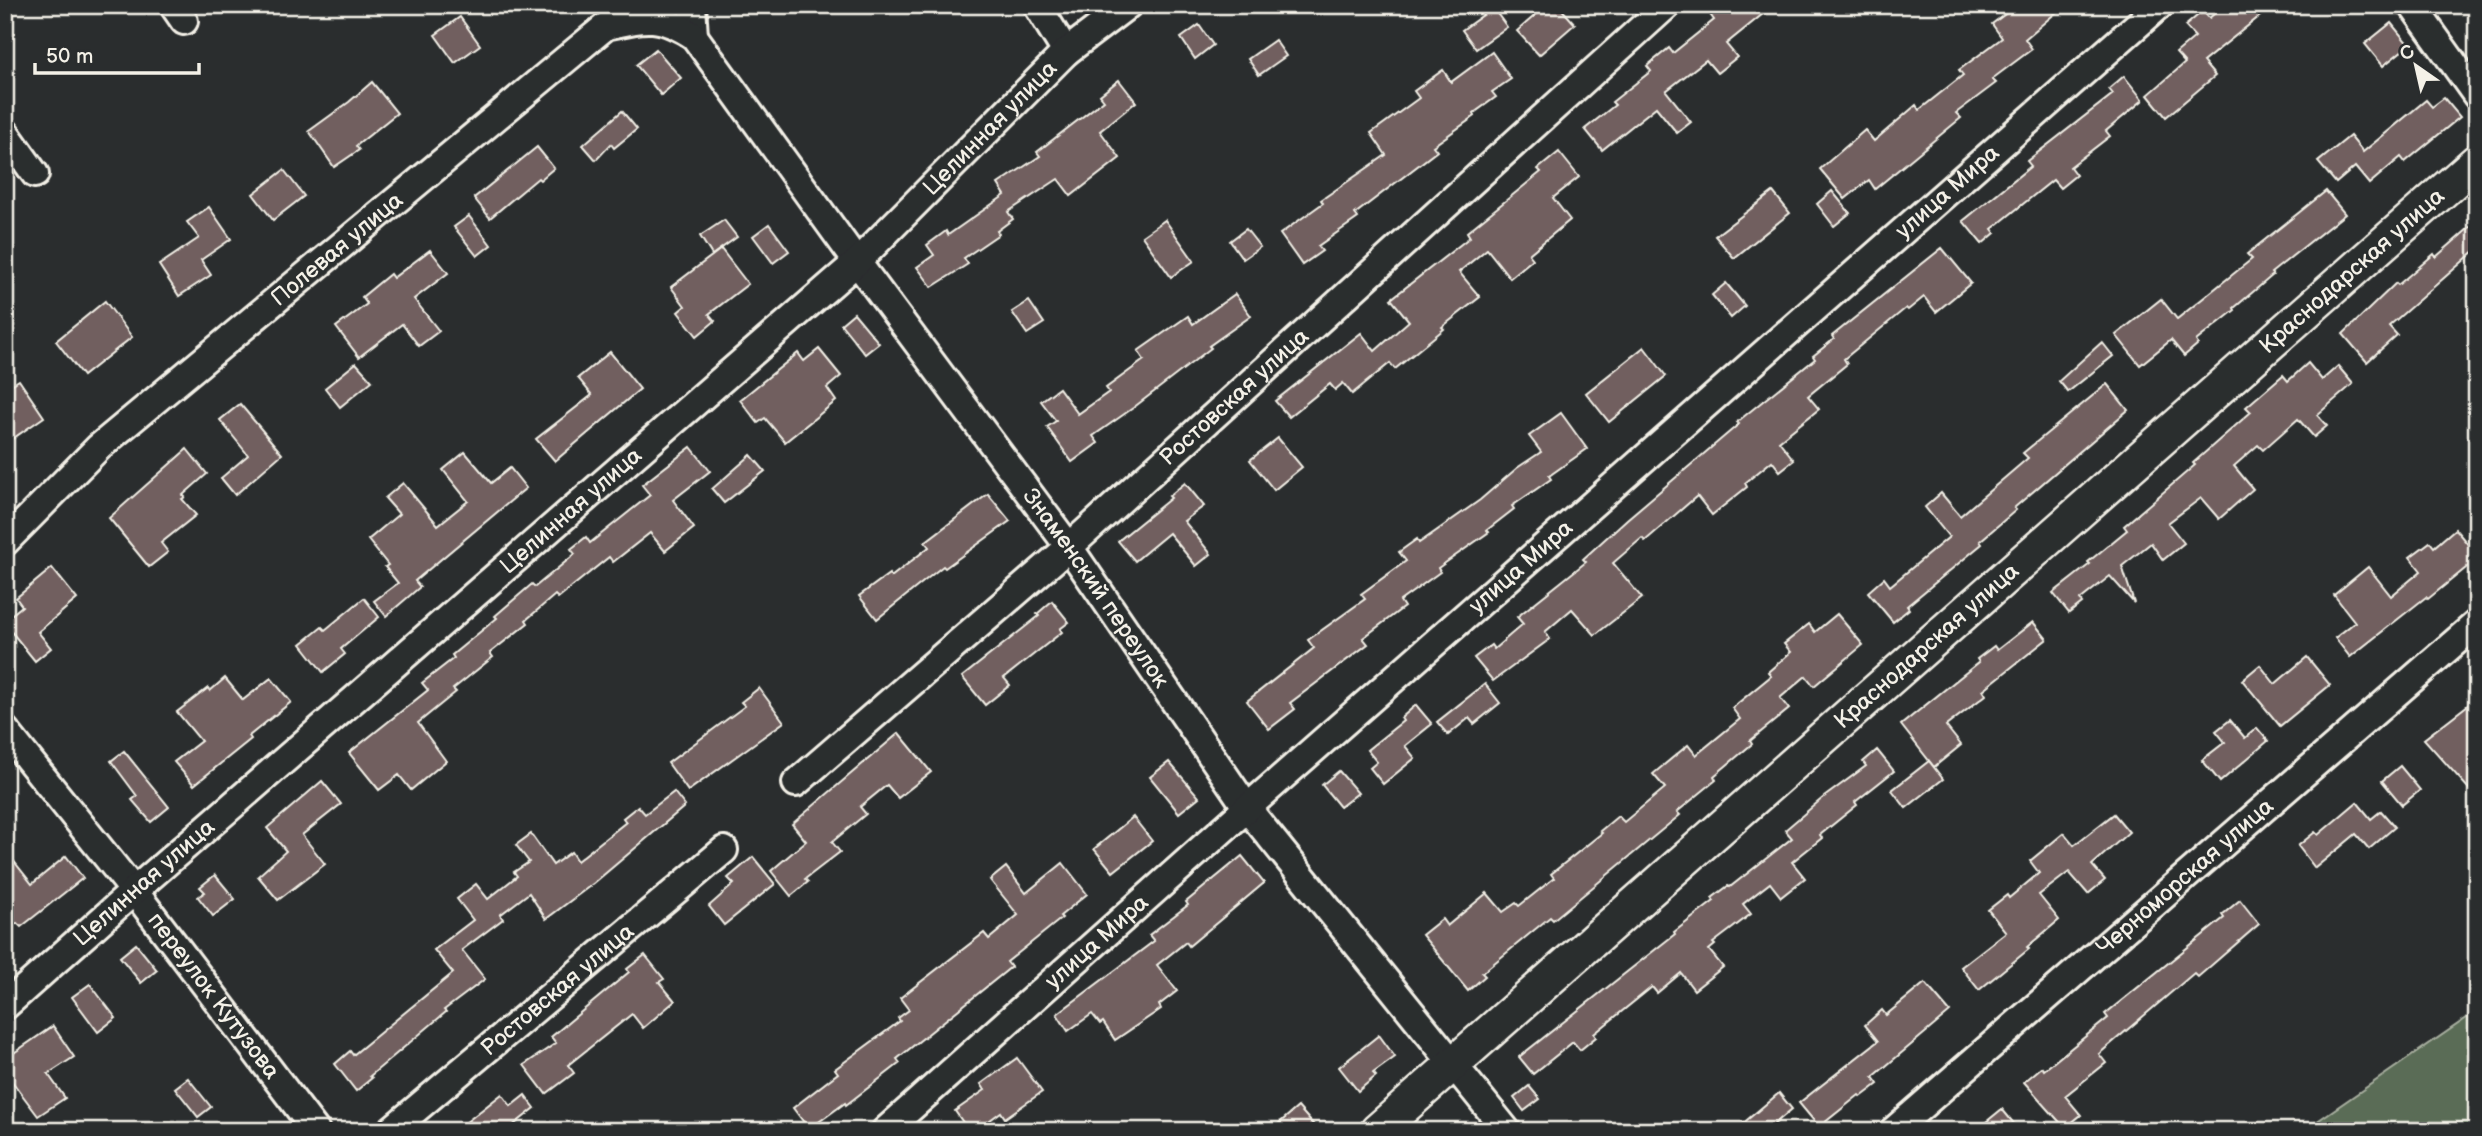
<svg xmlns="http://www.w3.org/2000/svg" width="2482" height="1136" viewBox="0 0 2482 1136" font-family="'Balsamiq Sans',sans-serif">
	<rect width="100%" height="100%" fill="#2a2d2e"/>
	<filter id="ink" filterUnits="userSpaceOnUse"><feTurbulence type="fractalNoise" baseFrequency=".0143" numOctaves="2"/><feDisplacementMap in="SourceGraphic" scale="14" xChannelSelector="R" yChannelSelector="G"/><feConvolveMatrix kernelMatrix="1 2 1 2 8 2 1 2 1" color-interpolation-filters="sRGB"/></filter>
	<g filter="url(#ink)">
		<polygon fill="#5a6c56" stroke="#a7ae9f" stroke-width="2" points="2477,1011 2477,1131 2303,1131"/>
		<g fill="#715e5e" stroke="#f4f1e8" stroke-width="2">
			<polygon points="1547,5 1558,5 1575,24 1539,55 1517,31"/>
			<polygon points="1703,5 1774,5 1726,44 1737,57 1717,73 1706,60 1666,91 1691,122 1677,133 1656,107 1602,150 1585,129 1615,105 1612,102 1651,71 1647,66 1669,48 1673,53 1714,20"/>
			<polygon points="2017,5 2065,5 2025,39 2032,49 1992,79 1996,83 1956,113 1961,118 1875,189 1869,180 1845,199 1820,169 1865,130 1874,141 1916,105 1919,110 1963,75 1959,70 2002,38 1992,24"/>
			<polygon points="2225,5 2251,5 2260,16 2203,62 2215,76 2166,117 2148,95 2185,63 2176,53 2195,37 2185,26 2203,11 2209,18"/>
			<polygon points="1493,8 1507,27 1476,49 1462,30"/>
			<polygon points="460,17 480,45 455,63 435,35"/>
			<polygon points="2391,23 2409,45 2383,66 2365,44"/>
			<polygon points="1199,25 1213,45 1195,59 1181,38"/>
			<polygon points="1275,40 1286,56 1259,75 1248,59"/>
			<polygon points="656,49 681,78 661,95 636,65"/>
			<polygon points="1492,52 1511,79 1492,92 1496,97 1474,113 1475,116 1433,146 1437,151 1355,214 1358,218 1318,246 1322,251 1302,265 1280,234 1323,203 1321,200 1386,155 1371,133 1419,98 1414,91 1443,70 1451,82"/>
			<polygon points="2124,76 2143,100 2106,131 2110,136 2070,167 2076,175 2060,188 2053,180 1992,229 1995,233 1982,244 1963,221 2031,166 2027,161 2113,94 2109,89"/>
			<polygon points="1119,80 1136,102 1100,131 1120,158 1071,196 1058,179 1008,212 1013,219 997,231 999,234 964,258 968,264 932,287 917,267 934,255 927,245 946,231 948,235 1005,195 998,184 1040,156 1037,152 1104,100 1100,95"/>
			<polygon points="372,82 397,113 356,146 359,150 334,167 309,131 349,102"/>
			<polygon points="2444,98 2460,117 2405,162 2401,157 2369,184 2355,167 2336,183 2318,162 2350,136 2363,152 2426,100 2432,107"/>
			<polygon points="622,111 637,129 614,148 611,144 596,160 583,145"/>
			<polygon points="537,147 554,168 540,180 538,178 490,218 474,198"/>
			<polygon points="1559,152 1579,177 1553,198 1570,220 1529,254 1533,259 1510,278 1487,249 1459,272 1480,297 1442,327 1444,329 1395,369 1390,363 1352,394 1343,383 1335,390 1330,384 1289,417 1275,401 1361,333 1375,351 1409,321 1391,299 1470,237 1467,232 1541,172 1538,169"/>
			<polygon points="284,170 304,196 273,220 253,194"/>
			<polygon points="1832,191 1850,213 1834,226 1817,204"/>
			<polygon points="2326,191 2345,214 2271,273 2273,275 2234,308 2235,310 2196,341 2198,344 2184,356 2171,340 2140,365 2116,335 2161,299 2177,319 2252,259 2247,254"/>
			<polygon points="1773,192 1790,213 1734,258 1715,236"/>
			<polygon points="209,207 231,239 201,260 211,275 179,296 159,265 199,238 187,222"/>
			<polygon points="469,216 491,245 477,256 454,227"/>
			<polygon points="724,220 737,237 712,255 700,236"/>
			<polygon points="1165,220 1194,261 1171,277 1142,236"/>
			<polygon points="2477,221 2477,249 2389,326 2397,335 2367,362 2343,334 2396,283 2398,285 2434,254 2436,257"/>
			<polygon points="769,224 789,251 773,263 753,236"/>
			<polygon points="1246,229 1260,247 1243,259 1230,241"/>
			<polygon points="1942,248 1971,283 1936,312 1924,297 1908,310 1906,308 1844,359 1847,364 1808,396 1819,409 1779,441 1794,460 1780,471 1772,461 1745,483 1747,487 1712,515 1697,496 1645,541 1642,538 1613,563 1642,598 1595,635 1572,609 1545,632 1550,639 1493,681 1474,658 1491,645 1494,649 1523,624 1517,617 1586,562 1583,559 1627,519 1739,424 1737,422 1815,359 1813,356 1834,339 1832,336"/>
			<polygon points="721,249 748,284 709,314 715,321 697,336 678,312 685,306 671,287"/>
			<polygon points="430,250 448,273 414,299 439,331 419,346 402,324 359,357 336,327 367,304 362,297 390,274 393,278"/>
			<polygon points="1726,283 1745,306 1731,318 1712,295"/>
			<polygon points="1235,294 1251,316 1209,346 1211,348 1133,408 1093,436 1098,443 1072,462 1047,427 1056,421 1041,401 1059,388 1078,414 1109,392 1106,388 1144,360 1138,351 1188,316 1193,324"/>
			<polygon points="105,301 132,337 83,376 56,341"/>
			<polygon points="1029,301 1044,323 1027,334 1012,312"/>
			<polygon points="854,313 879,343 865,354 841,324"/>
			<polygon points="2102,342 2113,356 2068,392 2059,381"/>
			<polygon points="1644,347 1666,376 1609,422 1586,393"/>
			<polygon points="819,349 841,376 827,388 836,401 785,442 765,418 758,423 740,400 798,353 804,361"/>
			<polygon points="610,352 640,389 555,461 536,439 592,395 578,378"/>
			<polygon points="356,363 372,381 340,407 325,388"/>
			<polygon points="2308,363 2322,380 2338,366 2353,384 2317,415 2327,426 2314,437 2298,419 2263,450 2258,445 2234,466 2253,489 2219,519 2201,498 2168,523 2184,543 2163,560 2151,543 2122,566 2134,603 2110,576 2080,600 2082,603 2069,613 2053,593 2090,564 2088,562 2127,530 2124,526 2195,465 2193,463 2251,412 2246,407 2283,375 2288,381"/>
			<polygon points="19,380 44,417 5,444 5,389"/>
			<polygon points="2107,384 2128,410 2014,508 2016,510 1980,541 1982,544 1907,606 1909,609 1893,622 1868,592 1884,578 1890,586 1949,537 1925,507 1941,493 1960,516 2028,458 2023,453"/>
			<polygon points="240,404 282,454 235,495 221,478 248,455 220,420"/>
			<polygon points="1561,413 1587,449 1549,476 1551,479 1512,506 1514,509 1487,530 1489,532 1438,568 1440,572 1400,601 1404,607 1363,638 1368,644 1290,703 1295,709 1269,729 1247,701 1314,648 1308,640 1365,599 1361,594 1406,561 1399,552 1417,539 1419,543 1480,500 1517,468 1541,452 1529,436"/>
			<polygon points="1278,438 1302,467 1274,490 1250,460"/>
			<polygon points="691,447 710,471 673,500 694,528 665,551 650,533 613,562 609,557 558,598 555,595 526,620 528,623 490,653 493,657 453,689 456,692 418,723 446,761 411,790 399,775 379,790 349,753 428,690 422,683 454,658 452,655 497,618 495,616 532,584 535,587 575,554 571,549 586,537 590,543 650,495 642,485"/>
			<polygon points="187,449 207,474 183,495 185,497 182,499 196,515 161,543 168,552 149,567 109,518"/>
			<polygon points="465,452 491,483 510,468 526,488 415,581 420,587 386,616 374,601 398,583 385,567 388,565 368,540 399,514 385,498 403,483 438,525 468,501 443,470"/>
			<polygon points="751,455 765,471 724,503 712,489"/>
			<polygon points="1185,483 1204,506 1184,521 1211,554 1196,566 1169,533 1135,561 1118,541 1171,498 1169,496"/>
			<polygon points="988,494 1010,521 945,568 943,566 877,619 859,596 889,574 891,577 929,547 925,542"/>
			<polygon points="2455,529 2477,555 2477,559 2428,599 2426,597 2350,657 2335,638 2355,622 2334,595 2368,567 2391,596 2421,571 2410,557 2430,542 2434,547"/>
			<polygon points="52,568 77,599 38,632 51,648 35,661 5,624 5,620 22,606 16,598"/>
			<polygon points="364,598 379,617 341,649 345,654 323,672 301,644 322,627 325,630"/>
			<polygon points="1052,601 1069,622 1060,629 1062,632 1004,678 1010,685 985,705 962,677 1039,616 1037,614"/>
			<polygon points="1837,614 1863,645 1814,686 1806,676 1780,698 1789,709 1750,741 1752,744 1714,776 1716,780 1677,812 1680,815 1553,920 1550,917 1482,973 1485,976 1468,991 1422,935 1442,919 1447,926 1487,893 1503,912 1516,903 1519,906 1554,878 1551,874 1602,833 1600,831 1618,816 1624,822 1665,788 1653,774 1688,745 1696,755 1740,719 1732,708 1771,676 1768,672 1791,652 1784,644 1809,624 1815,632"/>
			<polygon points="2033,622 2047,639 1983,690 1986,695 1946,726 1961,745 1934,767 1901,725 1979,662 1977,659 1994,646 1997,650"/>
			<polygon points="2307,657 2330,685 2280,726 2242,680 2260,665 2275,684"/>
			<polygon points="225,678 243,700 271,678 291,702 249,736 251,739 194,785 174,762 201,741 177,712 208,688 210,691"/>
			<polygon points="1485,684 1500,703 1474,724 1469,718 1448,735 1437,722"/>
			<polygon points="759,688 784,722 688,791 668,763 745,706 741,702"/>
			<polygon points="2477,698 2477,798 2424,739"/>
			<polygon points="1416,705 1432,724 1405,746 1415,758 1383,784 1370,768 1377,762 1367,750 1403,721 1401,718"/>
			<polygon points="2230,720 2245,738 2257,728 2268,741 2220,782 2202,760 2225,742 2216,731"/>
			<polygon points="899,733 931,772 898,798 887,785 860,807 866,814 832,842 840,852 805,879 808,882 791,896 771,871 806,841 792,824"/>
			<polygon points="1877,750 1894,771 1855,802 1857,805 1820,835 1822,838 1792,862 1805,878 1781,897 1770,883 1743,904 1751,914 1713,943 1715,945 1709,950 1723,967 1694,990 1681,973 1657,993 1652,987 1594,1034 1596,1037 1580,1050 1573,1042 1533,1074 1519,1057 1675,934 1674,932 1714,901 1712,898 1728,886 1730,887 1792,838 1785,830 1824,797 1866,766 1863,762"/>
			<polygon points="124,751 169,807 151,822 132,800 137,796 111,761"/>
			<polygon points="1929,761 1943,779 1906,808 1892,790"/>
			<polygon points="1169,762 1199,797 1179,813 1150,777"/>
			<polygon points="2400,766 2420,790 2402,805 2382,781"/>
			<polygon points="1339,771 1358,793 1340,807 1322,785"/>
			<polygon points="322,781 341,804 302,835 325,864 278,900 258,876 286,851 267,828"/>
			<polygon points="674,792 685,806 594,883 546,919 529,893 500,915 503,919 462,950 485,979 444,1010 446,1012 370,1076 372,1078 356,1091 335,1064 350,1051 353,1055 453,973 434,950 473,920 457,899 476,884 488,899 517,876 514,872 529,862 516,845 531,834 553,865 571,852 577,861 626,822 623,818 638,806 645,814"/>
			<polygon points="2357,802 2371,819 2381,811 2395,827 2369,849 2356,834 2315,868 2298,846 2315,832 2318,835"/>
			<polygon points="2114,814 2129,832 2092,865 2105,880 2088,894 2069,872 2039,895 2059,920 2027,947 2029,949 1979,990 1961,967 2006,932 1988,910 2007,895 2009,898 2039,873 2030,861 2064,833 2074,845"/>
			<polygon points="1133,817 1152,841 1113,872 1094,849"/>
			<polygon points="5,850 32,884 66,856 83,878 21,927 17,923 5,931"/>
			<polygon points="1242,856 1264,883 1189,946 1186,942 1157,965 1177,991 1159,1005 1161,1009 1115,1040 1103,1022 1100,1024 1092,1014 1068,1031 1057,1014 1154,941 1149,935 1188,905 1186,902"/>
			<polygon points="753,857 775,884 724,925 709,906 734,884 728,878"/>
			<polygon points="1063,863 1087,894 1060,916 1062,918 1007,962 1011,967 897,1059 900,1063 846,1105 845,1103 809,1129 793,1108 838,1073 835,1069 900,1021 898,1018 909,1010 900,998 984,933 989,939 1018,915 990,880 1006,867 1026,893"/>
			<polygon points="215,875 235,899 213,916 198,897 205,892 200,887"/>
			<polygon points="2240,900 2259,924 2198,977 2194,973 2099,1054 2106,1063 2065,1096 2081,1115 2065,1128 2024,1082 2042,1067 2044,1070 2108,1018 2105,1014 2224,918 2222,915"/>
			<polygon points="136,944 157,970 141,983 120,957"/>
			<polygon points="645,955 664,979 659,982 675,1001 643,1028 632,1014 568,1065 574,1073 546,1094 524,1065 556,1043 551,1037 629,972 627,969"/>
			<polygon points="1925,983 1950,1012 1873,1077 1878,1084 1861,1097 1859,1095 1819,1127 1799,1103 1878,1041 1865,1025 1882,1010 1886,1015"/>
			<polygon points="90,984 116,1018 98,1032 72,997"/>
			<polygon points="53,1026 74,1057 48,1074 65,1098 38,1116 5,1072 5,1059"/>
			<polygon points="1379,1035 1395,1057 1373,1073 1376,1076 1358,1091 1339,1067"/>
			<polygon points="1017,1058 1042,1092 1005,1118 1001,1112 975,1131 969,1131 955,1111 985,1090 981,1084"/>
			<polygon points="188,1078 211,1107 198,1117 175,1088"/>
			<polygon points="1529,1086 1540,1099 1524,1111 1514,1098"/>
			<polygon points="1779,1093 1792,1109 1766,1131 1734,1131"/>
			<polygon points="502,1094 511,1106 525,1095 535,1108 506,1131 455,1131"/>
			<polygon points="1298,1107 1319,1131 1270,1131"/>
			<polygon points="2002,1109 2020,1131 1975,1131"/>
		</g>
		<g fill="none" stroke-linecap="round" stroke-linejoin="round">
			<defs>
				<g id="minor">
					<polyline points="173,5 184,21"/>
					<polyline points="692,5 694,36"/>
					<polyline points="1037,5 1066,52"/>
					<polyline points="2412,5 2477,96"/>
					<polyline points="5,132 35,174"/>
					<path id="s1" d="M5,542l94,-95 507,-421c40,-9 52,-13 88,10l163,226 212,285 178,261 260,323"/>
					<path id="s2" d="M5,730l129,161 182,240"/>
					<path id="s3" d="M796,783l273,-236 598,-542"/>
					<path id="s4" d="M5,1006l129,-115 723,-629 209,-210 62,-47"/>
					<path id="s5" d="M390,1131l334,-281"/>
					<path id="s6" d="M885,1131l362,-323 913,-803"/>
					<path id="s7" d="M1893,1131l584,-508"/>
				</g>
				<g id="tertiary">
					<path id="s8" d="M1377,1131l1100,-970"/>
				</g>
			</defs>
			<use href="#minor" stroke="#f4f1e8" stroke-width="32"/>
			<use href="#tertiary" stroke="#f4f1e8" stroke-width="38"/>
			<use href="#minor" stroke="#2a2d2e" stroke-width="26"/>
			<use href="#tertiary" stroke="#2a2d2e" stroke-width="33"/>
		</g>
	</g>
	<g text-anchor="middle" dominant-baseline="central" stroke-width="5" stroke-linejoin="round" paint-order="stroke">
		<g font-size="23" fill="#f4f1e8" stroke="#2a2d2e">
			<text stroke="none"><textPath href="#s4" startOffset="1320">Целинная улица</textPath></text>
			<text stroke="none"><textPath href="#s6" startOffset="1418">улица Мира</textPath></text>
			<text stroke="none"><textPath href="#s1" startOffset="443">Полевая улица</textPath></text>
			<text stroke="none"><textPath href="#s8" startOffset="1300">Краснодарская улица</textPath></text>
			<text stroke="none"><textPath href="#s3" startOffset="584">Ростовская улица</textPath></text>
			<text stroke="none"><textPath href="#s4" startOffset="752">Целинная улица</textPath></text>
			<text stroke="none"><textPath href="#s6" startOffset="850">улица Мира</textPath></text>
			<text stroke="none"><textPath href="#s1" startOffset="1568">Знаменский переулок</textPath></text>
			<text stroke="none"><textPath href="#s8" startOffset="733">Краснодарская улица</textPath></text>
			<text stroke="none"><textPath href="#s7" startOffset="387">Черноморская улица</textPath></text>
			<text stroke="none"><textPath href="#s4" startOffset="186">Целинная улица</textPath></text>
			<text stroke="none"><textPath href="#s6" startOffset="284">улица Мира</textPath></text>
			<text stroke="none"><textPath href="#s5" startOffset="219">Ростовская улица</textPath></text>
			<text stroke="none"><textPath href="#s2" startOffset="338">переулок Кутузова</textPath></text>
		</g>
	</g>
	<rect width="2482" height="1136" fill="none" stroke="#2a2d2e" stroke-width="28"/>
	<rect x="14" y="14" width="2454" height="1108" fill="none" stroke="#f4f1e8" stroke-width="2.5" filter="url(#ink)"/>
	<g transform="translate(2416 66) rotate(326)" stroke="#2a2d2e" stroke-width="5" paint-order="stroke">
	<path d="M0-5L12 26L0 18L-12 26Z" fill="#f4f1e8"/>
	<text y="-10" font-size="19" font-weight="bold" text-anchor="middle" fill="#f4f1e8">С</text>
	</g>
	<path d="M35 63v10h164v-10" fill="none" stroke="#f4f1e8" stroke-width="3.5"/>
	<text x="46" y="63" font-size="21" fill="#f4f1e8" stroke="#2a2d2e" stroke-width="5" paint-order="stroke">50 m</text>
</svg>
